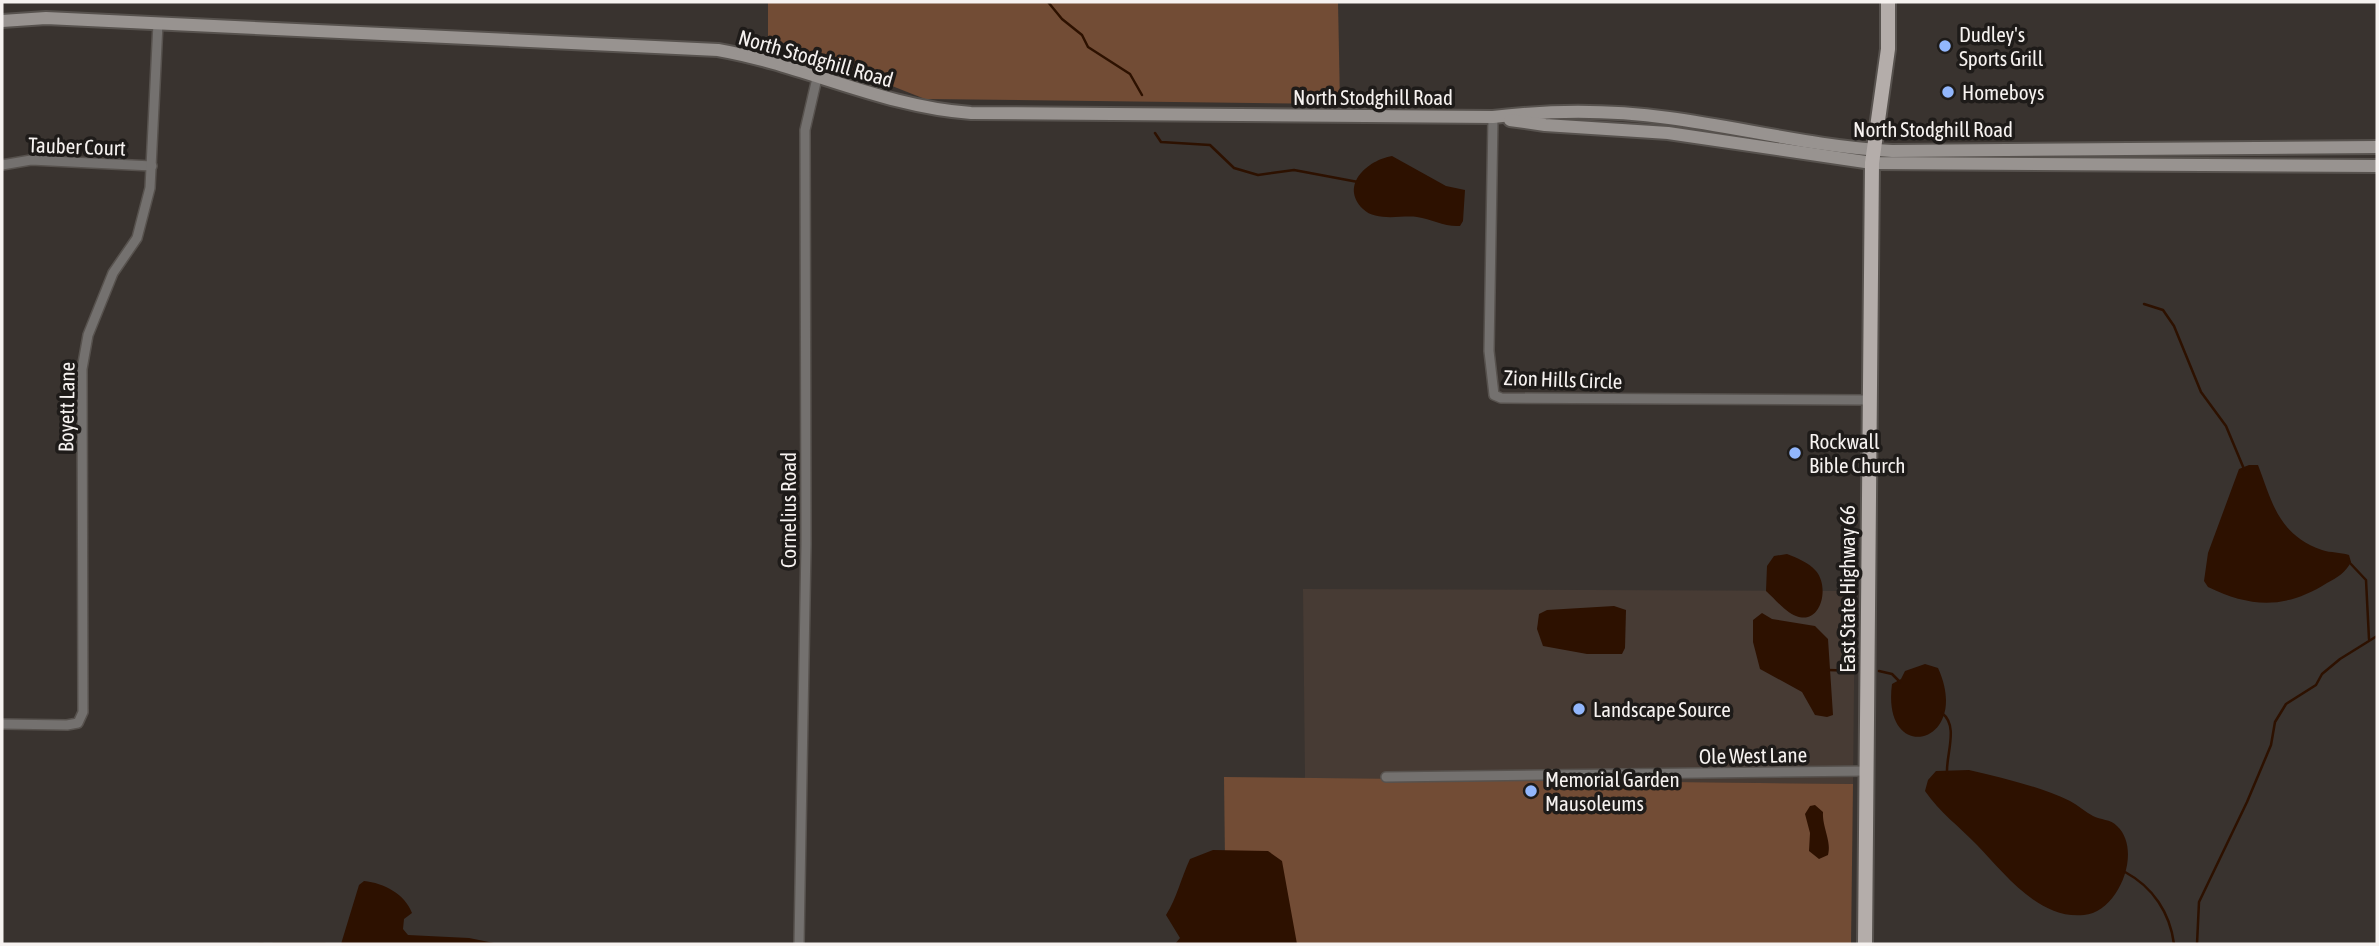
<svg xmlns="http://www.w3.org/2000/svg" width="2379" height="946" viewBox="0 0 2379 946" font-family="'Asap Condensed',sans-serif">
	<rect width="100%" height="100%" fill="#39332f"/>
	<polygon fill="#473b34" points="1303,589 1855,591 1853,784 1305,778"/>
	<g fill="#724c35">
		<polygon points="768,2 1338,2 1340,104 925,99 768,37"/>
		<polygon points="1224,777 1853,784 1851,944 1226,944"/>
	</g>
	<g fill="#2d1100">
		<path d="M1392,156l54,30 19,4 -2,31 -3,5c-16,1 -28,-7 -43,-9 -16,-2 -41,5 -54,-8 -24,-24 5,-49 29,-53z"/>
		<path d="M2249,465h9c15,39 20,69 64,85 9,3 18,2 27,5l2,7c-5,10 -14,16 -24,21 -41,26 -76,25 -119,4l-4,-6 4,-28 31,-84z"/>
		<path d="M1787,554c10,4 21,8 29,17 14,16 5,55 -20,45 -11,-4 -21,-17 -30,-25l1,-25 7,-10z"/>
		<polygon points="1614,606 1626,610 1625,648 1622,654 1587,654 1543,646 1537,629 1539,614 1547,610"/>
		<polygon points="1762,613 1772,619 1815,626 1828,639 1833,715 1827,717 1815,715 1802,692 1760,669 1753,642 1753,620"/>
		<path d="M1925,664l13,4c35,77 -57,99 -46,16l9,-5 4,-8z"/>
		<path d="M1969,770c33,8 70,16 101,31 8,4 15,11 23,15 7,4 18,3 24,10 26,24 2,86 -33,89 -45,5 -80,-42 -107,-70 -18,-19 -37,-32 -52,-54l3,-11 8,-9z"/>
		<path d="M1815,805l8,7c-1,15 9,30 5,43l-9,4 -10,-8 1,-18 -5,-19 5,-8z"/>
		<path d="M1213,850l55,1 14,10 15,83h-122l5,-6 -14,-23c11,-17 15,-37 24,-56z"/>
		<path d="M364,881c20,2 41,13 48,32l-8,6 -1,10 5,6 61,3 30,6h-158l18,-59z"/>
	</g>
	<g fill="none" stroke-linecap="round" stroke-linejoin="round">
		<g stroke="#2d1100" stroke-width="2.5">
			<polyline points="1048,2 1062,19 1082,35 1088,47 1130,74 1142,95"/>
			<polyline points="1155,133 1161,142 1210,145 1234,168 1258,175 1294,170 1358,182"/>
			<polyline points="2144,304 2163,310 2174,326 2201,392 2226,426 2244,469"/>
			<polyline points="2349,562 2366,580 2369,639"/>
			<polyline points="1828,670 1857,671"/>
			<polyline points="1879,671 1892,674 1900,682"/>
			<path d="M1942,713c17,13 4,41 5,60"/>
			<path d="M2125,872c28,15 45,41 49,72"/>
			<polyline points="259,944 263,944"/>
			<polyline points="273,944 325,944"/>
			<polyline points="2197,944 2199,902 2247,802 2271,745 2275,722 2286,704 2316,685 2322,674 2340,659 2377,636"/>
		</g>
		<defs>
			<g id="street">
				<polyline points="1493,117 1489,351 1494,395 1501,398 1869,400"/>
				<polyline points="2,165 31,160 152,166"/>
				<polyline points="2,724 67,725 78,723 83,712 82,369 88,335 113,273 137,238 150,188 158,23"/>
				<polyline points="1386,777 1868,771"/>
				<polyline points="799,944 806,544 805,130 817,78"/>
			</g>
			<g id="secondary">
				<path d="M2,21l44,-3 672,32c86,15 165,57 253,63l522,4c58,-7 118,-7 176,1 75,10 147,29 223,33l485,-4"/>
				<polyline points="1510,120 1545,125 1668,133 1872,163 2377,166"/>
			</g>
			<polyline id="primary" points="1865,944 1872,163 1888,49 1888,2"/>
		</defs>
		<use href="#street" stroke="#57524e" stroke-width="12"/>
		<use href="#secondary" stroke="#57524e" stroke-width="16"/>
		<use href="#primary" stroke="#57524e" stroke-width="18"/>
		<use href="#street" stroke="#74716f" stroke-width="9"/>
		<use href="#secondary" stroke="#989390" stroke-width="12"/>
		<use href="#primary" stroke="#b4adaa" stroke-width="14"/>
	</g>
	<g fill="#92b7fd" stroke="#1e1b19" stroke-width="2.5">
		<circle cx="1945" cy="46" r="7"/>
		<circle cx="1948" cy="92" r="7"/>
		<circle cx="1795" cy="453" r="7"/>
		<circle cx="1579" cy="709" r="7"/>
		<circle cx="1531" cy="791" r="7"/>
	</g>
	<g text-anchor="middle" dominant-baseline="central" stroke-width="7" stroke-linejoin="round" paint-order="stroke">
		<g font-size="21" fill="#f6f2f0" stroke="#1e1b19" text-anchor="start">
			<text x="1959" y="34">Dudley's<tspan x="1959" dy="24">Sports Grill</tspan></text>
			<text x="1962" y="92">Homeboys</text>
			<text x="1809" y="441">Rockwall<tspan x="1809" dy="24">Bible Church</tspan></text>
			<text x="1593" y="709">Landscape Source</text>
			<text x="1545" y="779">Memorial Garden<tspan x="1545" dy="24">Mausoleums</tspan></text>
		</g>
		<g font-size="21" fill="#f6f2f0" stroke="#1e1b19">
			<text transform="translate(816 58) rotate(16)">North Stodghill Road</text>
			<text x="1373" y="97">North Stodghill Road</text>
			<text x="1933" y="129">North Stodghill Road</text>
			<text transform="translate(77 146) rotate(2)">Tauber Court</text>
			<text transform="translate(1563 379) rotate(2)">Zion Hills Circle</text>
			<text transform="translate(66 407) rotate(-89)">Boyett Lane</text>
			<text transform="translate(788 510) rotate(-90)">Cornelius Road</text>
			<text transform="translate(1847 589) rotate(-90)">East State Highway 66</text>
			<text transform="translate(1753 755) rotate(-1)">Ole West Lane</text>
		</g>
	</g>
	<rect width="2379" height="946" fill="none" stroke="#f6f2f0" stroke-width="7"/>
</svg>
